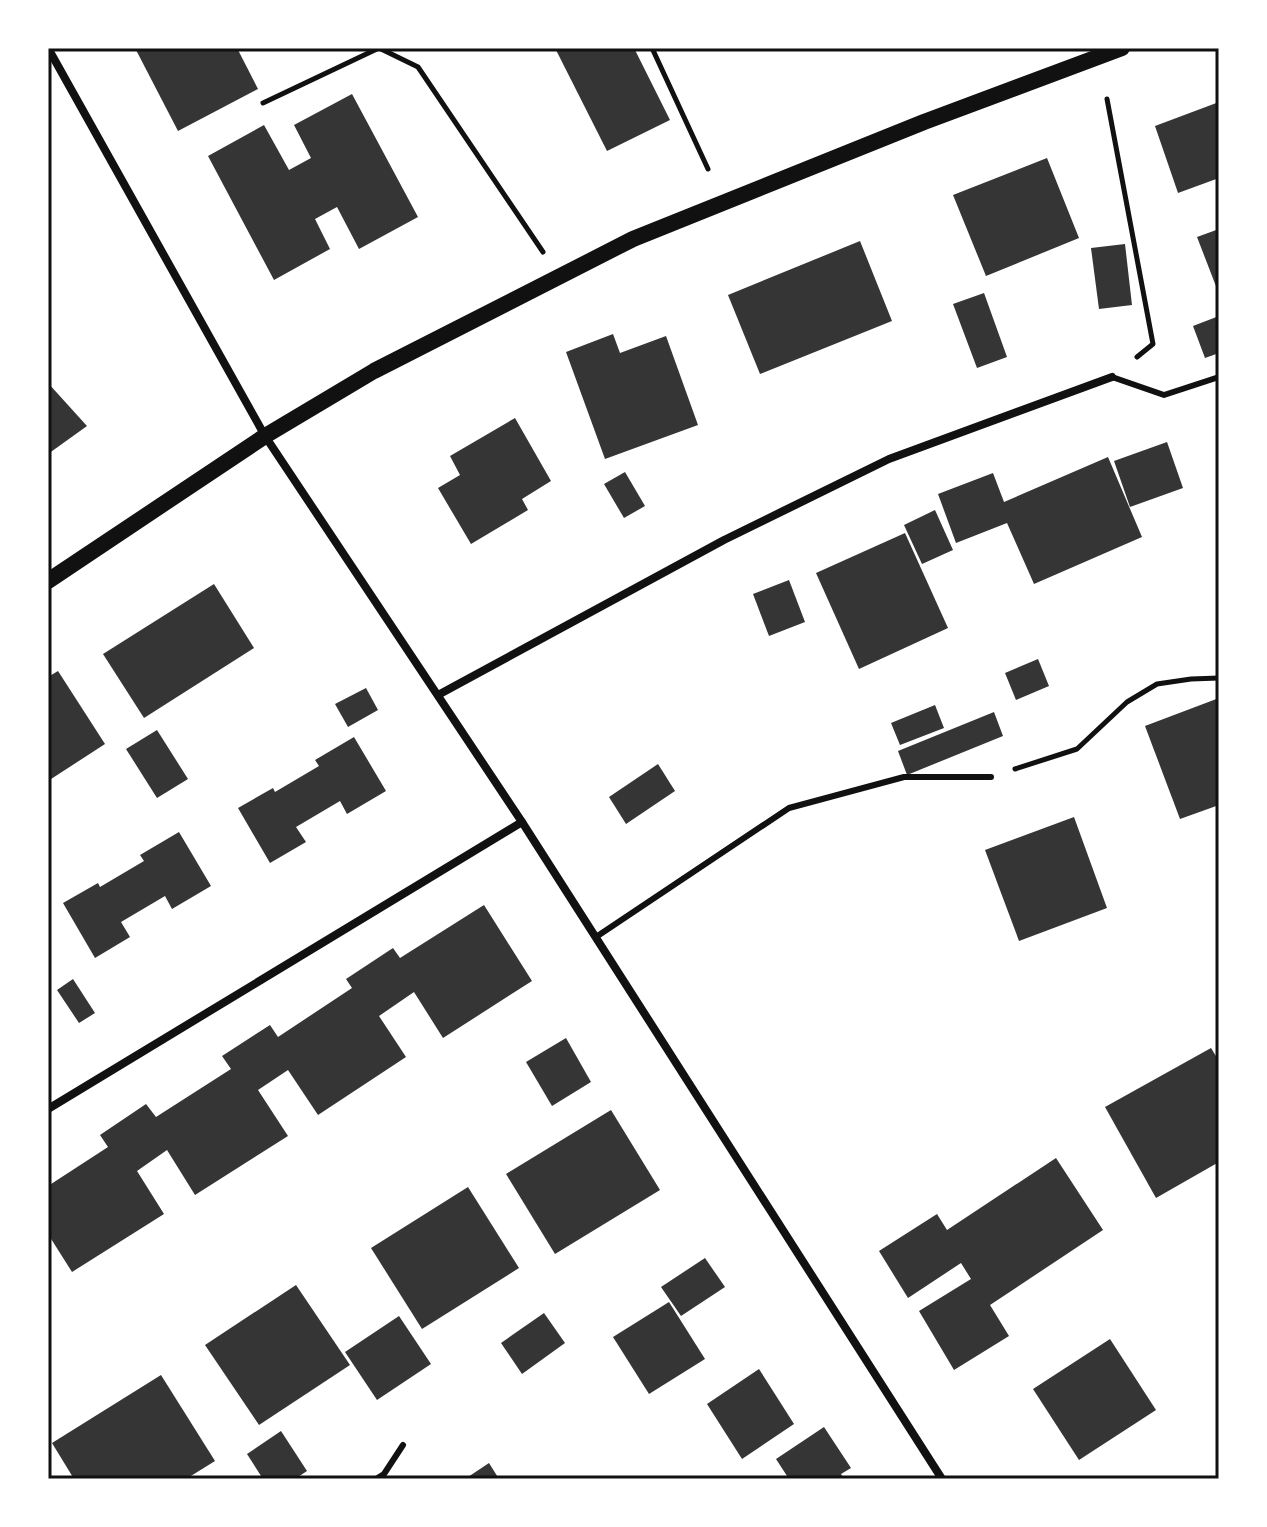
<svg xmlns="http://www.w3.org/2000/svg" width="1267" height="1527" viewBox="0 0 1267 1527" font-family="Montserrat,sans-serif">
	<rect width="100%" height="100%" fill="#fff"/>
	<g fill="#353535">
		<polygon points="135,48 237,48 258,89 178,131"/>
		<polygon points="555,48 634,48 670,120 607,151"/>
		<polygon points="352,94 418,217 359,249 337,207 315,219 330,249 274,280 208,156 264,125 289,170 311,158 294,125"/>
		<polygon points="1219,102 1219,178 1178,193 1155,126"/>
		<polygon points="1047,158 1079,238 986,276 953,195"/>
		<polygon points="1219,229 1219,294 1197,237"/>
		<polygon points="860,241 892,321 760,374 728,295"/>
		<polygon points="1125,244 1132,305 1099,309 1091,248"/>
		<polygon points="984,293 1007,357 977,368 953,304"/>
		<polygon points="1219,316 1219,353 1205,358 1193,326"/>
		<polygon points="613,334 620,353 666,336 698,425 605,459 566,352"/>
		<polygon points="48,383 87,426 48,454"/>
		<polygon points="515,418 551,481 522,499 528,510 471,544 438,488 460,475 450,456"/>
		<polygon points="1167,442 1183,488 1130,507 1114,461"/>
		<polygon points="1108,457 1142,537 1034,584 1007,523 956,543 938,494 993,473 1004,502"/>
		<polygon points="625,472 645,506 624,518 604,484"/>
		<polygon points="935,510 953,550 922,564 904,525"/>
		<polygon points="905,533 948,628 859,669 816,573"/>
		<polygon points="789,580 805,622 769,636 753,594"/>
		<polygon points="214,584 254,648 144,718 103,654"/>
		<polygon points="1038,659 1049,686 1016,700 1005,673"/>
		<polygon points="58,671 105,744 48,781 48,677"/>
		<polygon points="366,688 378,710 348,727 335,704"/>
		<polygon points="1219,698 1219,805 1180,819 1145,726"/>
		<polygon points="935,705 944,728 900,745 891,723"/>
		<polygon points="994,712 1003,736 907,775 898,751"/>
		<polygon points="157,730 188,779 157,798 126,749"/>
		<polygon points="354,737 386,791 347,814 340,801 296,827 306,842 270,863 238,808 273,788 275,792 319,766 315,760"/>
		<polygon points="658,764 675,791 626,824 609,797"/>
		<polygon points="1074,817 1107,908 1019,941 985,850"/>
		<polygon points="179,832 211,886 172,909 165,896 121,922 130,937 95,958 63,903 98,883 100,887 144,861 140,855"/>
		<polygon points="484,905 532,981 443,1038 414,992 379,1016 406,1057 318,1115 288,1070 258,1090 288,1136 195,1195 167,1150 137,1171 164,1214 72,1272 48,1234 48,1186 108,1147 100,1135 146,1104 156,1117 231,1069 222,1056 270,1025 278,1037 352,988 346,979 393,948 400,958"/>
		<polygon points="73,979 95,1013 79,1023 57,990"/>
		<polygon points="566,1038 591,1082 552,1106 526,1062"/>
		<polygon points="1211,1048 1219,1061 1219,1162 1156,1198 1105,1107"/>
		<polygon points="611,1110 660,1190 555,1254 506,1174"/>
		<polygon points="1056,1158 1103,1230 990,1305 1009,1336 954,1370 919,1311 971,1279 961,1263 908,1298 879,1251 937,1214 947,1230"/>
		<polygon points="468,1187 519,1268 422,1329 371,1248"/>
		<polygon points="705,1258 725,1287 681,1316 661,1287"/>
		<polygon points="296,1285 350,1365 259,1425 205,1345"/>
		<polygon points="669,1302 705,1359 649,1394 613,1337"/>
		<polygon points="544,1313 565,1343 522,1374 501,1343"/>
		<polygon points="399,1316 431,1364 377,1400 345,1352"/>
		<polygon points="1110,1339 1156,1410 1079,1460 1033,1389"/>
		<polygon points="759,1369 794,1424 742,1459 707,1404"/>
		<polygon points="161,1375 215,1461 186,1479 74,1479 52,1443"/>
		<polygon points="824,1427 851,1468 841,1474 844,1479 789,1479 776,1459"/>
		<polygon points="281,1431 307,1471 295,1479 263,1479 247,1454"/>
		<polygon points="489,1463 499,1479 465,1479"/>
	</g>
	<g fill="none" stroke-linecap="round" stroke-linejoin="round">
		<g stroke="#111" stroke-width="5">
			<polyline points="379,48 418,67 543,252"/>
			<polyline points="652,48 708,169"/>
			<polyline points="1107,99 1153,344 1137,357"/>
			<polyline points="263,103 379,48"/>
			<polyline points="1015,769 1077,749 1127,702 1157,684 1191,679 1219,678"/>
		</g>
		<g stroke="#111" stroke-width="6">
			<polyline points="1112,377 1164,395 1219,377"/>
			<polyline points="596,937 789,808 904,777 991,777"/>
			<polyline points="376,1479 384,1474 403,1445"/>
		</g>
		<g stroke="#111" stroke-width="8">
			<polyline points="48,48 265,436 522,822 942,1479"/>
			<polyline points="438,695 724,540 889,459 1112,377"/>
			<polyline points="48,1109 522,822"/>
		</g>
		<polyline stroke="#111" stroke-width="16" points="48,581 265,436 374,371 633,239 924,122 1122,48"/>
	</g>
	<rect width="1267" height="1527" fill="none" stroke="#ffffff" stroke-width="100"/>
	<rect x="50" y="50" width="1167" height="1427" fill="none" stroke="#111" stroke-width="3"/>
</svg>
